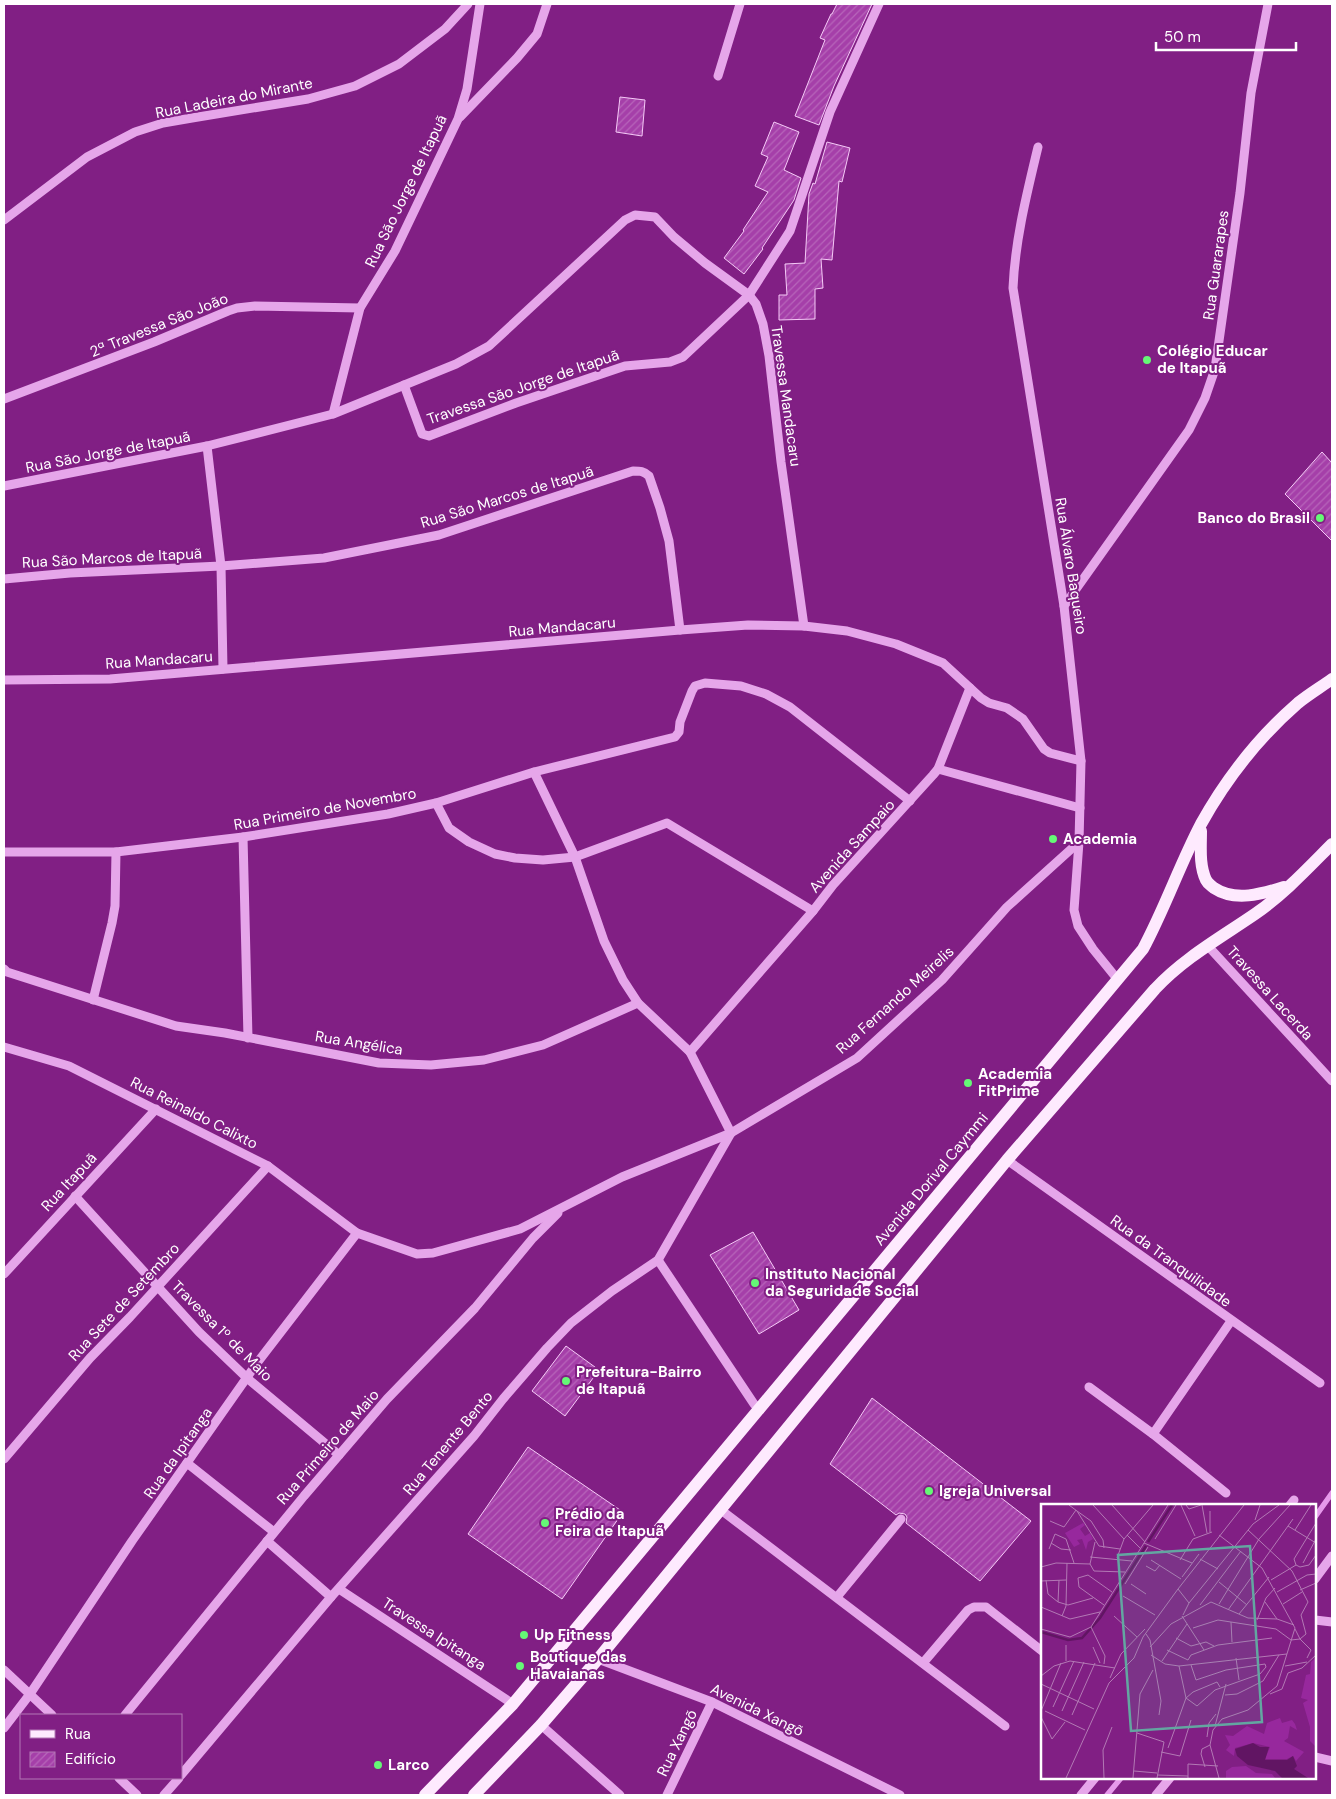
<svg xmlns="http://www.w3.org/2000/svg" width="1336" height="1799" viewBox="0 0 1336 1799" font-family="'DM Sans',sans-serif">
	<defs>
		<pattern id="building-hatch" width="6" height="6" patternUnits="userSpaceOnUse" patternTransform="scale(1.25)"><rect width="6" height="6" fill="#a53fa9"/><path d="M-1 1l2-2M0 6l6-6M5 7l2-2" fill="none" stroke="#b765ba"/></pattern>
	</defs>
	<rect width="100%" height="100%" fill="#811f84"/>
	<g fill="none" stroke-linecap="round" stroke-linejoin="round">
		<g stroke="#e699eb" stroke-width="5.5">
			<polyline points="1315,1517 1332,1493"/>
			<polyline points="1107,1795 1121,1778"/>
		</g>
	</g>
	<g fill="url(#building-hatch)" stroke="#f5caf7">
		<polygon points="837,4 872,4 834,86 819,125 795,116 825,40 820,38 831,14 832,14"/>
		<polygon points="620,97 645,100 642,136 616,132"/>
		<polygon points="774,122 799,132 784,170 801,178 794,200 762,248 763,249 744,274 724,258 744,231 743,230 768,192 755,186 768,157 761,154"/>
		<polygon points="827,142 850,148 842,182 839,181 832,260 821,259 823,288 815,289 815,319 779,320 779,295 787,295 785,264 805,263 809,194 813,183 815,184"/>
		<polygon points="1322,452 1332,463 1332,541 1285,494"/>
		<polygon points="753,1232 799,1310 759,1334 710,1255"/>
		<polygon points="566,1346 599,1370 565,1416 532,1391"/>
		<polygon points="872,1398 1031,1521 980,1581 906,1523 907,1517 905,1514 899,1513 896,1515 830,1464"/>
		<polygon points="528,1447 623,1512 562,1599 468,1534"/>
	</g>
	<g fill="none" stroke-linecap="round" stroke-linejoin="round">
		<g stroke="#e6a6ea" stroke-width="9">
			<polyline points="718,76 740,4"/>
			<polyline points="460,117 517,58 537,34 547,4"/>
			<path d="M1038,147c-11,46 -23,93 -25,141l51,318 17,155 -2,81 -5,68 4,16 15,23 25,31"/>
			<polyline points="4,220 87,157 135,132 163,123 192,118 308,99 355,86 399,64 445,29 468,4"/>
			<polyline points="404,385 422,434 429,436 516,403 625,366 670,362 683,357 749,295 790,231 830,112 879,4"/>
			<polyline points="4,399 154,342 228,311 237,308 255,306 360,308"/>
			<polyline points="333,414 360,308 395,251 458,119 467,89 480,4"/>
			<polyline points="207,446 221,566 223,669"/>
			<polyline points="4,486 207,446 333,414 456,364 489,346 625,220 635,215 655,217 674,237 705,263 749,295 756,304 763,324 769,356 781,462 804,626"/>
			<path d="M4,579l66,-6 151,-7 103,-8 115,-23 194,-64c7,0 11,0 16,5l11,32 9,33 11,89"/>
			<polyline points="1064,606 1189,430 1205,398 1215,369 1240,193 1251,93 1268,4"/>
			<polyline points="4,680 110,679 680,630 748,625 804,626 847,631 896,644 943,663 981,698 989,703 1007,708 1023,719 1044,749 1050,753 1081,761"/>
			<polyline points="938,769 1080,808"/>
			<polyline points="534,772 575,857 604,941 623,980 638,1003 690,1052 731,1133"/>
			<polyline points="436,803 449,828 469,842 495,854 515,858 543,860 575,857 667,823 813,911"/>
			<polyline points="243,837 248,1038"/>
			<polyline points="4,852 116,852 243,837 388,814 436,803 534,772 675,737 679,732 680,722 692,691 695,686 705,683 741,686 766,694 790,707 910,801"/>
			<polyline points="1207,945 1332,1081"/>
			<polyline points="4,969 7,972 176,1026 225,1033 379,1063 431,1065 484,1060 543,1045 638,1003"/>
			<polyline points="93,1000 112,923 115,906 116,852"/>
			<polyline points="4,1047 69,1066 268,1166 357,1233 417,1254 433,1253 520,1229 622,1177 731,1133 857,1058 942,980 1007,907 1079,842"/>
			<polyline points="690,1052 813,911 833,885 933,775 938,769 970,688"/>
			<polyline points="1007,1160 1320,1383"/>
			<polyline points="75,1196 199,1332 247,1378 339,1455"/>
			<polyline points="658,1260 754,1404 760,1410"/>
			<polyline points="4,1274 156,1109"/>
			<polyline points="1089,1387 1153,1434 1226,1493"/>
			<polyline points="1153,1434 1231,1321"/>
			<polyline points="4,1459 90,1358 130,1317 268,1166"/>
			<polyline points="187,1463 274,1532"/>
			<polyline points="1290,1505 1294,1500"/>
			<polyline points="721,1510 1005,1726"/>
			<polyline points="267,1541 331,1597"/>
			<polyline points="1315,1579 1332,1556"/>
			<polyline points="339,1589 513,1704"/>
			<polyline points="837,1597 901,1519"/>
			<polyline points="1315,1620 1332,1622"/>
			<polyline points="598,1659 712,1702 900,1795"/>
			<polyline points="923,1663 968,1610 974,1607 986,1607 1042,1651"/>
			<polyline points="4,1670 52,1715"/>
			<polyline points="125,1715 304,1496 387,1399 475,1308 533,1238 558,1213"/>
			<polyline points="541,1725 620,1795"/>
			<polyline points="4,1728 30,1694 132,1541 257,1363 357,1233"/>
			<polyline points="1315,1757 1332,1761"/>
			<polyline points="181,1775 331,1597 474,1436 503,1399 547,1348 571,1323 612,1291 658,1260 731,1133"/>
			<polyline points="119,1778 137,1795"/>
			<polyline points="164,1795 179,1778"/>
			<polyline points="667,1795 712,1702"/>
			<polyline points="1081,1795 1095,1778"/>
			<polyline points="1156,1795 1170,1778"/>
		</g>
		<g stroke="#feeafe" stroke-width="12">
			<path d="M1201,831c0,16 -2,34 5,49 2,4 5,5 8,8 21,14 48,6 70,-1"/>
			<path d="M425,1795l88,-91 630,-755c22,-41 37,-85 58,-125 25,-45 58,-87 97,-121 11,-9 23,-16 34,-24"/>
			<path d="M474,1795l67,-70 57,-66 409,-499 148,-171c29,-31 65,-51 100,-75 29,-20 53,-46 77,-70"/>
		</g>
	</g>
	<g fill="#65f876" stroke="#811f84" stroke-width="2">
		<circle cx="1147" cy="360" r="5"/>
		<circle cx="1320" cy="518" r="5"/>
		<circle cx="1053" cy="839" r="5"/>
		<circle cx="968" cy="1083" r="5"/>
		<circle cx="755" cy="1283" r="5"/>
		<circle cx="566" cy="1381" r="5"/>
		<circle cx="929" cy="1491" r="5"/>
		<circle cx="545" cy="1523" r="5"/>
		<circle cx="524" cy="1635" r="5"/>
		<circle cx="520" cy="1666" r="5"/>
		<circle cx="378" cy="1765" r="5"/>
	</g>
	<g text-anchor="middle" dominant-baseline="central" stroke-width="4" stroke-linejoin="round" paint-order="stroke">
		<g font-size="15" fill="#fff" stroke="#811f84">
			<text transform="translate(234 98) rotate(-11)">Rua Ladeira do Mirante</text>
			<text transform="translate(406 191) rotate(-64)">Rua São Jorge de Itapuã</text>
			<text transform="translate(1216 265) rotate(-82)">Rua Guararapes</text>
			<text transform="translate(159 325) rotate(-22)">2ª Travessa São João</text>
			<text transform="translate(523 387) rotate(-19)">Travessa São Jorge de Itapuã</text>
			<text transform="translate(786 396) rotate(82)">Travessa Mandacaru</text>
			<text transform="translate(108 452) rotate(-11)">Rua São Jorge de Itapuã</text>
			<text transform="translate(507 497) rotate(-17)">Rua São Marcos de Itapuã</text>
			<text transform="translate(112 558) rotate(-3)">Rua São Marcos de Itapuã</text>
			<text transform="translate(1071 566) rotate(81)">Rua Álvaro Baqueiro</text>
			<text transform="translate(562 627) rotate(-5)">Rua Mandacaru</text>
			<text transform="translate(159 660) rotate(-4)">Rua Mandacaru</text>
			<text transform="translate(325 809) rotate(-10)">Rua Primeiro de Novembro</text>
			<text transform="translate(852 846) rotate(-48)">Avenida Sampaio</text>
			<text transform="translate(1270 993) rotate(48)">Travessa Lacerda</text>
			<text transform="translate(895 1000) rotate(-42)">Rua Fernando Meirelis</text>
			<text transform="translate(359 1043) rotate(9)">Rua Angélica</text>
			<text transform="translate(194 1113) rotate(27)">Rua Reinaldo Calixto</text>
			<text transform="translate(931 1179) rotate(-50)">Avenida Dorival Caymmi</text>
			<text transform="translate(69 1182) rotate(-47)">Rua Itapuã</text>
			<text transform="translate(1171 1261) rotate(36)">Rua da Tranquilidade</text>
			<text transform="translate(124 1302) rotate(-47)">Rua Sete de Setembro</text>
			<text transform="translate(222 1331) rotate(45)">Travessa 1º de Maio</text>
			<text transform="translate(448 1443) rotate(-50)">Rua Tenente Bento</text>
			<text transform="translate(328 1447) rotate(-49)">Rua Primeiro de Maio</text>
			<text transform="translate(178 1453) rotate(-55)">Rua da Ipitanga</text>
			<text transform="translate(434 1634) rotate(33)">Travessa Ipitanga</text>
			<text transform="translate(757 1710) rotate(26)">Avenida Xangõ</text>
			<text transform="translate(677 1743) rotate(-64)">Rua Xangõ</text>
		</g>
		<g font-size="15" font-weight="bold" fill="#fff" stroke="#811f84" text-anchor="start">
			<text x="1157" y="351">Colégio Educar<tspan x="1157" dy="17">de Itapuã</tspan></text>
			<text x="1310" y="518" text-anchor="end">Banco do Brasil</text>
			<text x="1063" y="839">Academia</text>
			<text x="978" y="1074">Academia<tspan x="978" dy="17">FitPrime</tspan></text>
			<text x="765" y="1274">Instituto Nacional<tspan x="765" dy="17">da Seguridade Social</tspan></text>
			<text x="576" y="1372">Prefeitura-Bairro<tspan x="576" dy="17">de Itapuã</tspan></text>
			<text x="939" y="1491">Igreja Universal</text>
			<text x="555" y="1514">Prédio da<tspan x="555" dy="17">Feira de Itapuã</tspan></text>
			<text x="534" y="1635">Up Fitness</text>
			<text x="530" y="1657">Boutique das<tspan x="530" dy="17">Havaianas</tspan></text>
			<text x="388" y="1765">Larco</text>
		</g>
	</g>
	<g transform="translate(1041 1504)">
		<rect width="275" height="275" fill="#811f84"/>
		<path d="M42,19l2,2 -5,4 5,7 5,-3 3,6 -5,3 -2,8 -4,-11 -5,1 3,4 -6,3 -9,-14zM275,154v89l-6,-6v-14l-7,-24 5,-3 -7,-2 5,-23 4,-1 1,-12zM239,214l2,5 10,-3 3,4 2,6 -7,-4 -2,12 -4,3 20,11 -8,9 -3,-5 -6,3h-22l5,-12 -17,-4 -18,5 -1,8 -8,-6 4,-5 -5,-10 8,1 14,-10 17,8 3,-11zM205,262l10,7 16,1 3,4h-49v-7l6,-4z" fill="#97289d"/>
		<path d="M212,239l7,4h9l-4,13h22l6,-4 4,10 -3,3 14,9h-26l-7,-7 -27,-6 -11,-9 -2,-7z" fill="#611563"/>
		<path fill="none" stroke="#611563" stroke-width="2.5" d="M107,38l24,-37M0,128l27,8 14,-2 18,-20 46,-72"/>
		<path fill="none" stroke="#b379b5" stroke-width="1" d="M28,1l8,6 22,35 21,3M52,1l31,34M71,1l33,37M140,1l14,31M145,1l3,4 12,-4M161,1l5,28M36,7l14,10 12,19 1,8M169,7v21M214,16l5,-15M9,17l14,6 12,-17M247,22l28,17M207,26l44,41 16,31M254,26l16,-25M86,31l13,13M178,31l43,33 33,60 -18,58 -29,24 -26,9 -9,11 -3,15 9,33M114,35l21,-34M10,39l10,6 10,1M103,39l48,20M8,45l6,-15 11,5 8,24M49,53l42,4M76,54l7,-19 29,-34M159,55l18,10M110,56l30,19M139,56l13,-21 19,-7M262,59l13,-24M49,60l5,-22M255,61l-2,-6 22,-36M255,61l4,2 9,-2 7,-10M105,62l9,5 5,-6M0,63l15,-4 34,1 4,7 31,1M141,73l17,-23M5,76l2,14 10,8 10,3 25,-7M230,76l25,-15M0,77l25,-1M178,78l28,23M84,80l23,-37M90,80l15,10M137,85l11,14M259,86l16,-7M236,88l30,-17 9,-1M82,92l32,19M17,98l1,-22M224,98l12,17M178,100l40,-65 31,-34M242,100l19,-12M63,101l-25,-18 -1,-9 10,-3 24,17M159,101l41,-54M0,103l29,12 30,-7M187,106l65,-91M198,110l30,-37M142,111l6,-12 64,-79 26,-19M21,112l4,-10 1,-43M73,112l23,21M141,112l22,34M216,116l9,-22 9,-10M190,118l1,20M50,123l14,29 -1,8M152,124l25,-8 58,9 15,11 9,-1M0,125l29,8 21,-10 77,-122M254,125l5,10 11,11 -4,8M105,130l4,6 11,61 -2,14M135,134l15,8 15,-4 8,4M259,135l6,-5 -5,-19 7,-13M25,141v16M52,143l7,16M109,143l21,-23 40,-22 37,16 29,1 17,6M126,146l21,10 3,-5 27,-10 54,-7M110,151l14,9 14,2 108,-12M195,154l3,22M121,157l25,-37M138,162l7,32 11,8 18,-16 45,-16 6,-7 -1,-3 -39,6 -30,10 -5,-15M244,162l22,-4M0,172l13,-10 16,-5 45,7M69,174l11,-24 24,-25M0,180l53,25M229,190l12,-5 6,-16 14,-5 14,-13M184,191l12,-1 26,-13 16,-26M12,203l21,-46M0,207l20,-48M4,207l40,19M21,207l22,-49M31,211l23,-52M0,213l11,22 13,-17M174,222l11,-42M96,229l27,9 -7,36M166,233l2,-14 7,-9M127,244l18,-50 7,-6 24,-10 3,5M120,248l19,4 11,-36M164,263l-4,-13 1,-5 8,-4M93,267l23,2M116,271l31,1M25,274l43,-95 25,-25 9,-21 35,-48 66,-84M63,274l-1,-28 9,-23M92,274l7,-84 13,-24M147,274v-14l30,2"/>
		<path fill="#63a6a1" fill-opacity="0.15" stroke="#63a6a1" stroke-width="2.5" d="M209,42l12,176 -131,9 -13,-176z"/>
		<rect width="275" height="275" fill="none" stroke="#fff" stroke-width="2.5"/>
	</g>
	<rect width="1336" height="1799" fill="none" stroke="#ffffff" stroke-width="10"/>
	<rect x="20" y="1714" width="162" height="65" fill="#811f84" stroke="#b379b5"/>
	<rect x="30" y="1730" width="25" height="8" fill="#feeafe" stroke="#b379b5"/>
	<text x="65" y="1739" font-size="15" fill="#ffffff">Rua</text>
	<rect x="30" y="1752" width="25" height="15" fill="url(#building-hatch)" stroke="#b379b5"/>
	<text x="65" y="1764" font-size="15" fill="#ffffff">Edifício</text>
	<path d="M1156 42v8h140v-8" fill="none" stroke="#ffffff" stroke-width="2.5"/>
	<text x="1164" y="42" font-size="15" fill="#ffffff" stroke="#811f84" stroke-width="4" paint-order="stroke">50 m</text>
</svg>
